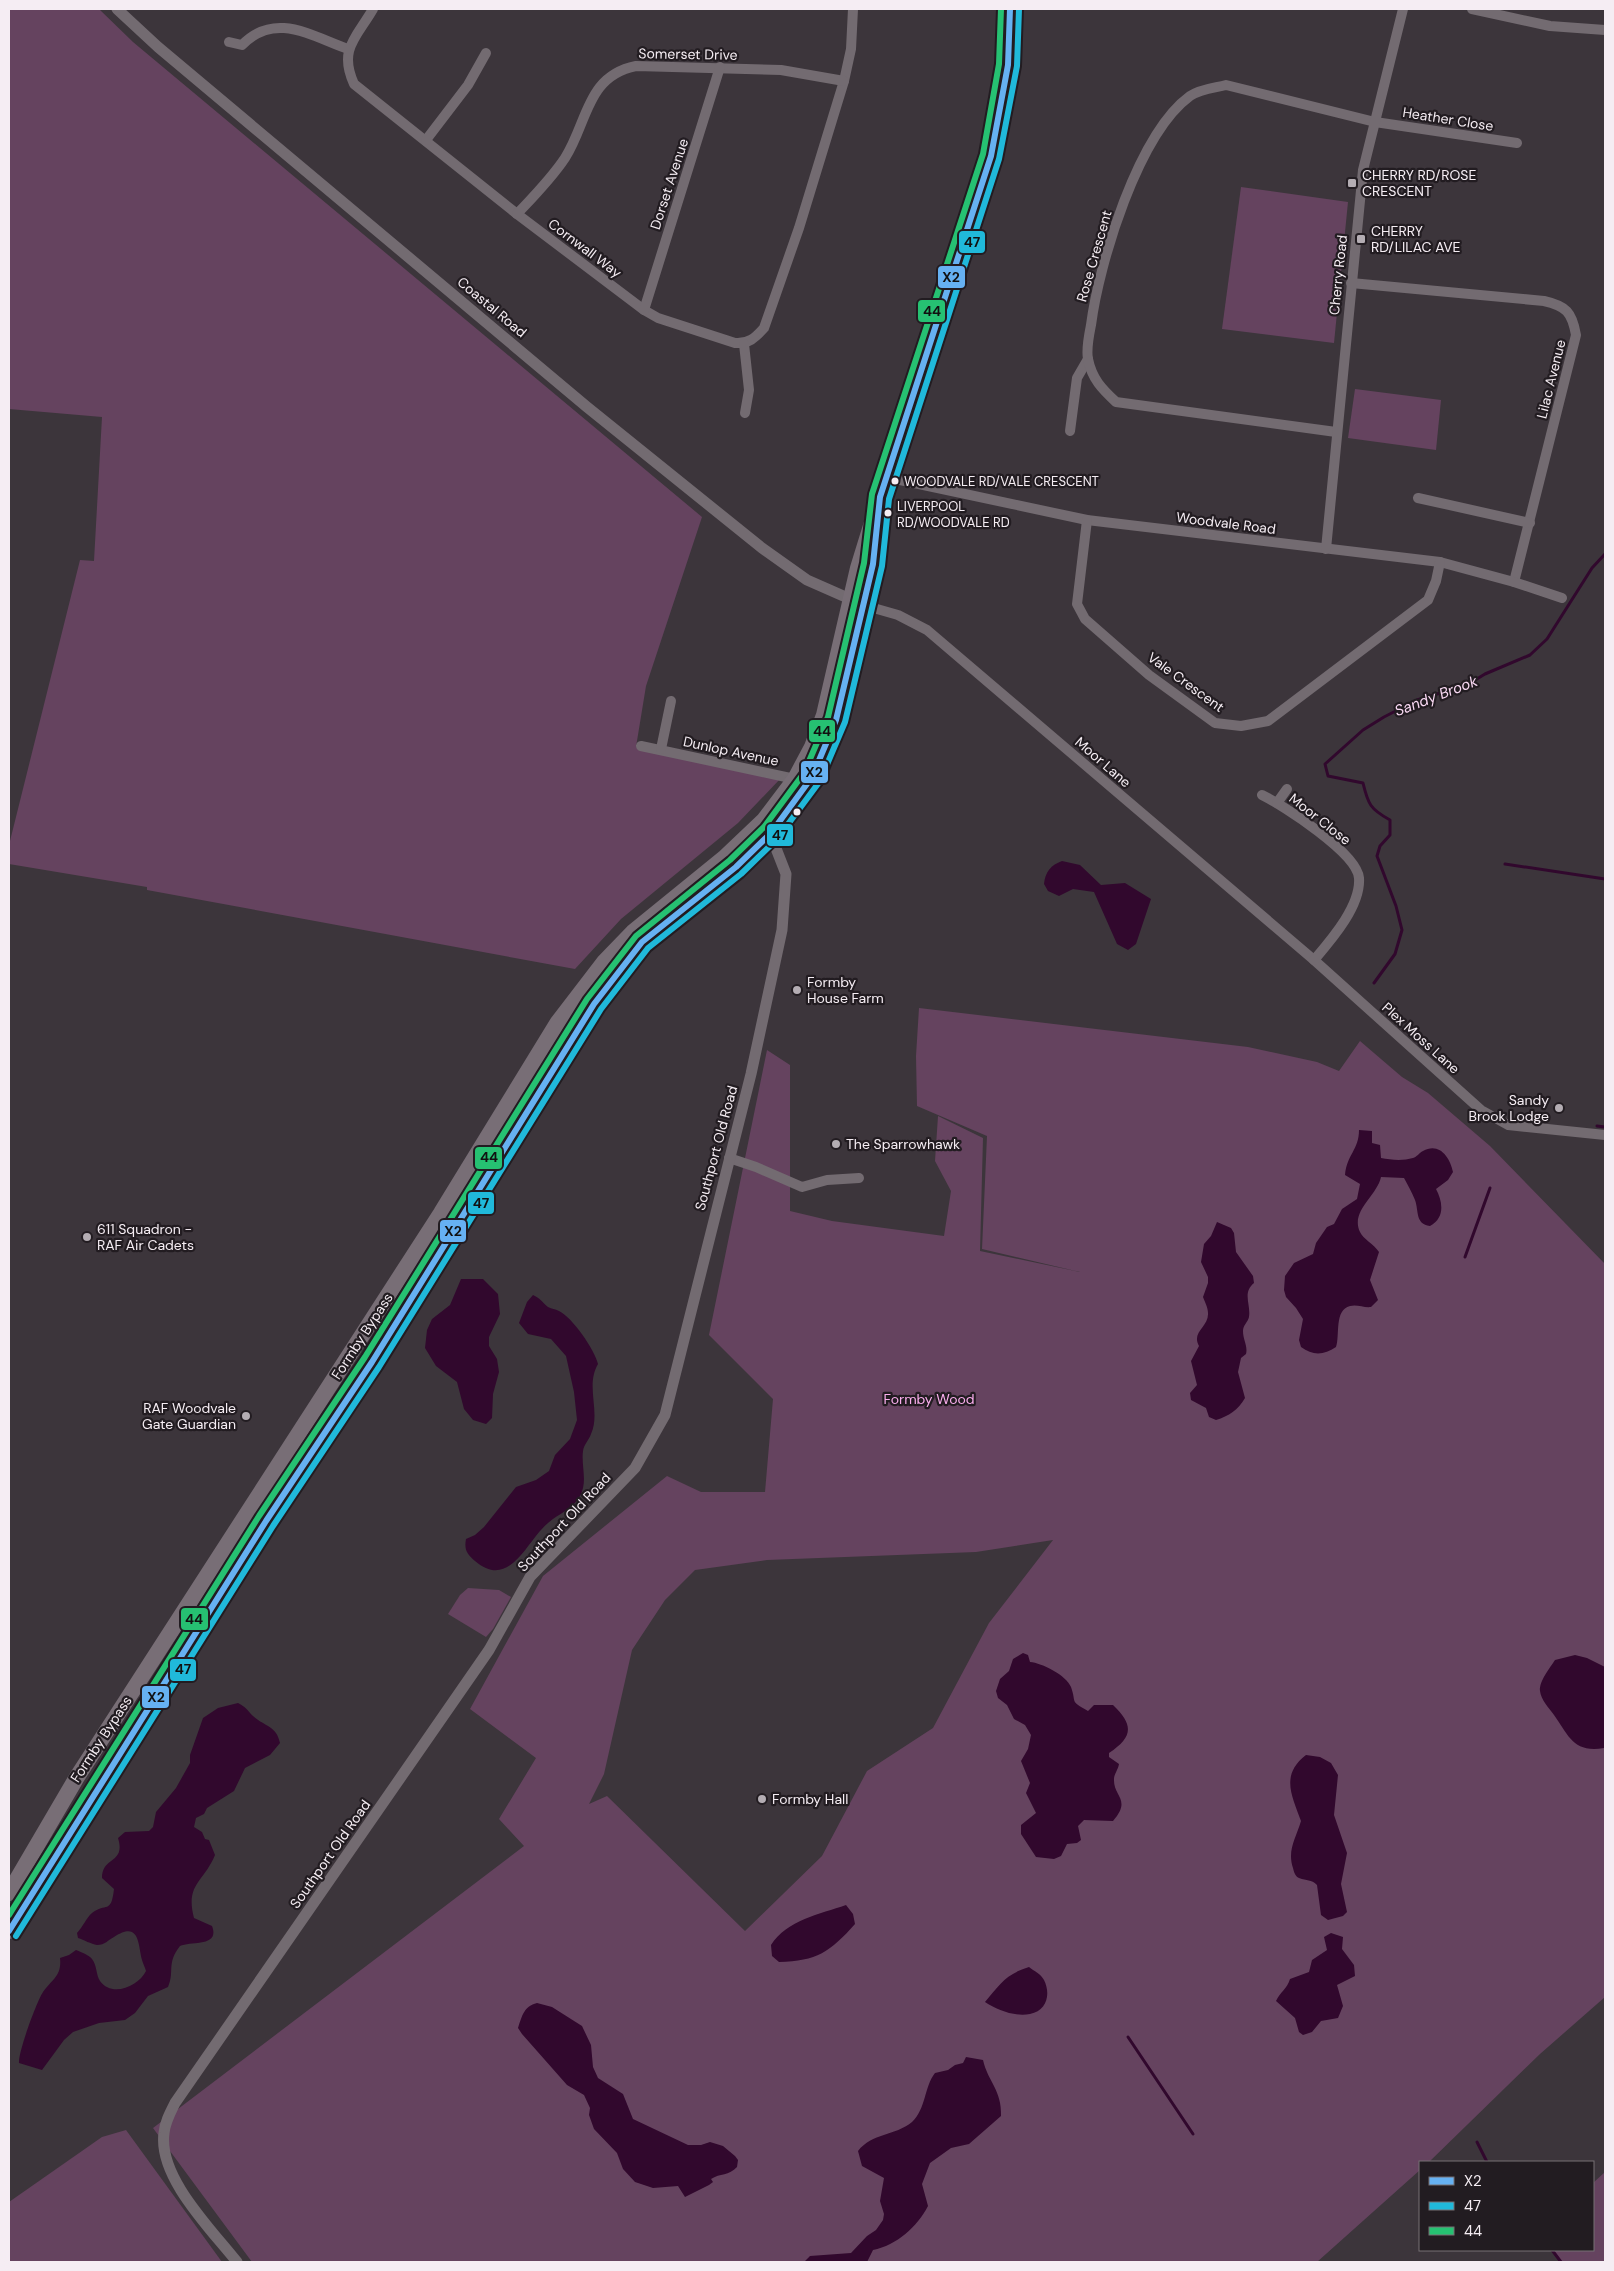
<svg xmlns="http://www.w3.org/2000/svg" width="1614" height="2271" viewBox="0 0 1614 2271" font-family="'DM Sans',sans-serif">
	<rect width="100%" height="100%" fill="#3c353b"/>
	<g fill="#65435f" fill-rule="evenodd">
		<polygon points="9,9 99,9 133,42 702,517 646,686 636,747 781,778 738,823 621,919 575,969 147,890 147,887 9,864 9,845 80,560 94,561 102,417 9,409"/>
		<polygon points="1241,187 1348,202 1334,343 1222,329"/>
		<polygon points="1355,389 1441,400 1436,450 1348,438"/>
		<path d="M919,1008l329,39 69,15 22,9 21,-30 42,36 26,16 62,53 115,118v733l-65,57 -111,108h-9v8l-103,92h-1065l-99,-134 371,-282 -25,-27 37,-61 -66,-49 73,-133 124,-100 34,16h64l8,-93 -64,-64 58,-285 23,15v146l42,10 112,15 7,-45 -16,-30 3,-45 45,22 -3,113 100,21 -98,-23 5,-113 -70,-30 -1,-50zM1053,1540l-64,83 -56,105 -66,43 -45,85 -77,75 -138,-135 -18,8 15,-30 28,-124 33,-50 30,-30 72,-10 209,-8z"/>
		<polygon points="468,1588 499,1590 511,1597 493,1629 486,1637 448,1614 460,1595"/>
		<polygon points="126,2130 222,2262 9,2262 9,2202 102,2137"/>
		<polygon points="1605,2172 1605,2262 1562,2262 1552,2250 1593,2250 1593,2183"/>
	</g>
	<g fill="#31082d">
		<path d="M1062,861l18,4 21,20 24,-2 26,16 -15,45 -8,6 -11,-6 -23,-52 -21,-3 -14,7 -11,-5 -4,-7c1,-12 7,-19 18,-23z"/>
		<path d="M1359,1130l13,1v12l8,2 1,13c10,2 22,3 32,0 4,-1 6,-5 10,-7 16,-9 27,6 30,21l-5,8 -12,9c7,13 9,29 -6,37 -15,-2 -11,-15 -15,-26 -3,-7 -7,-15 -11,-22l-23,-1c-4,19 -31,34 -21,55 3,7 14,12 19,20l-9,28 8,20 -7,7c-7,1 -14,-3 -21,-1 -16,4 -10,29 -14,41 -12,8 -23,9 -35,0l-2,-7 4,-21 -7,-11 -10,-11 -2,-7 1,-14 9,-13 19,-9 3,-11 11,-16 7,-3 8,-15 15,-10 3,-15 -15,-9c2,-21 14,-25 14,-45z"/>
		<path d="M1217,1222l14,6 3,5 2,19 17,24 1,7c-12,10 -3,21 -5,34 -1,5 -6,8 -6,14 0,9 5,15 3,23l-5,4 -3,14 7,26c-7,12 -16,18 -29,22l-7,-3 -3,-9 -15,-8 -1,-7 7,-8 -6,-24 8,-15c-8,-14 10,-19 9,-33 0,-5 -3,-11 -5,-16l5,-14v-6l-7,-15 3,-18 7,-8z"/>
		<polygon points="461,1279 483,1279 498,1294 500,1314 489,1337 489,1346 497,1359 499,1372 493,1394 492,1418 486,1424 473,1420 464,1409 457,1382 436,1366 425,1348 427,1330 432,1319 450,1305"/>
		<path d="M533,1295c7,3 9,7 15,12 4,2 7,2 11,4 13,6 36,39 39,53 -13,22 3,48 -7,70 -2,6 -7,10 -8,17 -2,15 5,31 -3,45 -7,13 -22,18 -32,27 -21,17 -38,68 -73,38 -8,-7 -11,-11 -9,-22l9,-4 9,-8 32,-40 20,-7 13,-9 6,-16 15,-16 7,-19 -3,-28 -8,-36 -15,-17 -23,-5 -9,-11 8,-21z"/>
		<path d="M1023,1653l5,2 2,7c12,1 36,13 41,25 6,17 -2,13 17,24l6,-6h19c21,20 20,32 -4,48v4l10,7c-1,6 -5,10 -5,15 -1,18 18,20 -1,42l-29,-1 -6,6 3,14 -4,3 -10,1 -6,12 -7,3 -18,-2 -15,-23v-9l15,-12 -10,-20 4,-10 -9,-22 7,-12 3,-14 -6,-10 -11,-6 -7,-14 -9,-7 -2,-7 4,-12 9,-8 4,-12z"/>
		<path d="M1575,1655l12,3 18,9 -1,81c-31,5 -35,-12 -50,-33 -5,-7 -13,-15 -14,-24 -1,-10 10,-23 15,-31z"/>
		<path d="M238,1703c8,4 9,7 15,13 11,10 24,10 27,27l-10,12 -25,13 -11,23 -27,17 -3,6 -8,4 -2,9 8,5 3,7 4,1 6,15c-11,27 -30,29 -21,63l18,8c8,21 -20,15 -32,20 -14,18 -5,25 -12,41l-20,9 -13,17 -10,7 -26,3 -26,9 -9,8 -22,30 -23,-7c-1,-11 18,-62 24,-71 9,-13 19,-16 17,-34l9,-3 7,-5c5,2 13,5 16,9 5,6 4,16 8,22 12,17 39,5 46,-10 -1,-4 -3,-7 -4,-11 -4,-15 -2,-40 -28,-23 -6,3 -9,8 -17,8 -6,-1 -13,-5 -19,-7l-1,-5c6,-6 9,-15 15,-20 14,-11 19,2 22,-24l-12,-11c0,-22 24,-14 16,-40l7,-6 24,-1 4,-4 3,-15 20,-24 14,-25v-8l13,-37 15,-10z"/>
		<path d="M1306,1755l14,2 11,6 7,12 -4,40 13,38 -6,31 6,28 -4,4 -15,4 -7,-5 -4,-30c-6,-6 -10,-4 -18,-7 -4,-2 -5,-6 -6,-10 -6,-18 3,-30 8,-47 -9,-25 -21,-46 5,-66z"/>
		<path d="M846,1905l7,9 2,10c-25,28 -38,37 -76,38l-7,-6 -1,-11c16,-25 49,-31 75,-40z"/>
		<path d="M1331,1933l12,4 -1,12 12,16 1,11 -18,9 6,21 -5,12 -17,3 -9,11 -9,3 -4,-3 -4,-14 -19,-17c4,-9 11,-12 14,-22l19,-7 3,-12 15,-10 -3,-13z"/>
		<path d="M1029,1967c5,4 12,7 15,13 7,14 3,31 -14,34 -15,3 -33,-4 -45,-12 15,-18 21,-28 44,-35z"/>
		<path d="M537,2003l15,4 30,19 9,19 2,22 5,11 25,16 10,25 55,26h13l9,-3 13,4 12,10 3,4 -1,7c-8,9 -17,6 -26,12l2,3 -4,3 -24,12 -7,-11 -25,2 -18,-6 -12,-13 -6,-16 -23,-24 -5,-14 1,-7 -6,-13 -17,-10 -45,-51 -4,-6c4,-12 6,-22 19,-25z"/>
		<path d="M966,2057l17,3c5,22 19,30 18,56l-32,28 -18,4 -21,15 -8,21 6,22c-11,21 -31,39 -55,44l-6,12h-63l6,-6 41,-3 16,-17 9,-6 7,-10 1,-6 -4,-13 4,-23 -22,-12 -4,-15c14,-18 37,-15 54,-29 14,-13 12,-35 23,-49l13,-3 7,-5 8,-2z"/>
	</g>
	<g fill="none" stroke-linecap="round" stroke-linejoin="round">
		<g stroke="#31082d" stroke-width="3">
			<polyline points="1505,864 1605,879"/>
			<path d="M1374,983l21,-29 7,-24 -6,-24 -19,-50 3,-10 10,-11v-15c-20,-11 -22,-16 -27,-37l-35,-7 -3,-12 38,-34 21,-13 33,-17 50,-15 18,-11 45,-19 17,-16 45,-71 13,-14"/>
			<polyline points="1597,1126 1605,1127"/>
			<polyline points="1465,1257 1490,1188"/>
			<polyline points="1128,2037 1193,2134"/>
			<polyline points="1477,2142 1487,2162"/>
			<polyline points="1552,2250 1561,2262"/>
		</g>
		<g stroke="#736b71" stroke-width="10">
			<path d="M373,9c-16,28 -35,40 -19,75l163,130 127,96 14,8 77,25c14,1 20,-5 29,-15l35,-100 45,-147 7,-32 2,-40"/>
			<polyline points="1472,9 1550,26 1605,30"/>
			<path d="M229,42l13,3c33,-34 69,-9 106,4"/>
			<polyline points="426,140 468,85 486,53"/>
			<path d="M517,214c17,-18 34,-35 48,-56 23,-36 21,-82 71,-92l145,4 63,11"/>
			<path d="M1351,283l193,18c22,5 28,11 32,34l-62,247"/>
			<polyline points="644,310 720,67"/>
			<polyline points="744,344 749,390 745,413"/>
			<polyline points="1070,431 1077,378 1088,359"/>
			<path d="M1336,432l-220,-30c-14,-13 -24,-23 -28,-43 -2,-10 1,-24 3,-34 8,-62 47,-191 99,-229 10,-7 24,-8 36,-11l149,37 142,21"/>
			<polyline points="886,477 1087,520 1440,562 1514,582 1562,598"/>
			<polyline points="1418,498 1530,523"/>
			<polyline points="1087,520 1077,604 1085,619 1149,675 1215,723 1241,726 1268,721 1428,600 1436,581 1440,562"/>
			<polyline points="1326,549 1363,170 1403,9"/>
			<polyline points="863,605 898,615 927,630 1314,960 1481,1110 1508,1125 1605,1135"/>
			<polyline points="641,746 795,779"/>
			<polyline points="661,749 671,701"/>
			<path d="M1262,795c22,11 95,58 97,83 2,28 -28,62 -45,82"/>
			<polyline points="1277,803 1287,789"/>
			<polyline points="729,1158 756,1167 802,1187 827,1180 859,1178"/>
		</g>
		<g stroke="#736b71" stroke-width="11">
			<polyline points="117,9 158,47 587,407 762,548 807,580 857,602"/>
			<path d="M237,2262c-26,-33 -79,-85 -73,-129 1,-11 6,-20 11,-30l314,-453 41,-73 105,-109 30,-53 86,-341 31,-144 4,-56 -18,-46"/>
		</g>
		<g stroke="#786e76" stroke-width="16">
			<polyline points="9,1893 77,1777 441,1213 558,1022 604,962 633,932 724,858 764,820 795,779 812,747 824,715 858,568 903,422 991,156 1008,65 1010,9"/>
			<polyline points="9,1931 266,1521 372,1362 594,1004 642,942 736,867 771,833 812,777 836,720 873,564 876,534"/>
		</g>
		<defs>
			<polyline id="bus-1" points="9,1931 266,1521 372,1362 594,1004 642,942 736,867 771,833 812,777 836,720 873,564 880,497 991,156 1008,65 1010,9"/>
			<polyline id="bus-2" points="16,1936 273,1526 379,1367 601,1009 648,948 741,874 777,839 820,781 845,722 882,566 889,499 999,159 1017,66 1019,9"/>
			<polyline id="bus-3" points="9,1915 259,1516 365,1357 587,999 636,936 730,860 764,827 804,773 828,717 864,563 872,494 983,154 999,64 1001,9"/>
		</defs>
		<use href="#bus-1" stroke="#221c21" stroke-width="10"/>
		<use href="#bus-2" stroke="#221c21" stroke-width="10"/>
		<use href="#bus-3" stroke="#221c21" stroke-width="10"/>
		<use href="#bus-1" stroke="#66b1f2" stroke-width="6"/>
		<use href="#bus-2" stroke="#20b9da" stroke-width="6"/>
		<use href="#bus-3" stroke="#26c172" stroke-width="6"/>
	</g>
	<g fill="#b4adb3" stroke="#221c21" stroke-width="2">
		<rect x="1347" y="178" width="10" height="10" rx="2.5"/>
		<rect x="1356" y="234" width="10" height="10" rx="2.5"/>
		<circle cx="797" cy="990" r="5"/>
		<circle cx="1559" cy="1108" r="5"/>
		<circle cx="836" cy="1144" r="5"/>
		<circle cx="87" cy="1237" r="5"/>
		<circle cx="246" cy="1416" r="5"/>
		<circle cx="762" cy="1799" r="5"/>
	</g>
	<g fill="#f5edf3" stroke="#221c21" stroke-width="2">
		<circle cx="895" cy="481" r="4.5"/>
		<circle cx="888" cy="513" r="4.5"/>
		<circle cx="797" cy="812" r="4.5"/>
	</g>
	<g text-anchor="middle" dominant-baseline="central" stroke-width="4.5" stroke-linejoin="round" paint-order="stroke">
		<g font-size="13" fill="#f5edf3" stroke="#221c21" text-anchor="start">
			<text x="904" y="481">WOODVALE RD/VALE CRESCENT</text>
			<text x="897" y="506">LIVERPOOL<tspan x="897" dy="16">RD/WOODVALE RD</tspan></text>
		</g>
		<g font-size="14" fill="#f5edf3" stroke="#221c21">
			<text transform="translate(688 54) rotate(1)">Somerset Drive</text>
			<text transform="translate(1448 119) rotate(9)">Heather Close</text>
			<text transform="translate(669 184) rotate(-72)">Dorset Avenue</text>
			<text transform="translate(585 248) rotate(37)">Cornwall Way</text>
			<text transform="translate(1094 256) rotate(-74)">Rose Crescent</text>
			<text transform="translate(1338 275) rotate(-84)">Cherry Road</text>
			<text transform="translate(492 307) rotate(40)">Coastal Road</text>
			<text transform="translate(1551 379) rotate(-76)">Lilac Avenue</text>
			<text transform="translate(1226 523) rotate(7)">Woodvale Road</text>
			<text transform="translate(1186 682) rotate(36)">Vale Crescent</text>
			<text transform="translate(731 751) rotate(12)">Dunlop Avenue</text>
			<text transform="translate(1103 762) rotate(41)">Moor Lane</text>
			<text transform="translate(1320 819) rotate(38)">Moor Close</text>
			<text transform="translate(1421 1038) rotate(42)">Plex Moss Lane</text>
			<text transform="translate(716 1148) rotate(-75)">Southport Old Road</text>
			<text transform="translate(362 1336) rotate(-57)">Formby Bypass</text>
			<text transform="translate(564 1522) rotate(-47)">Southport Old Road</text>
			<text transform="translate(101 1739) rotate(-57)">Formby Bypass</text>
			<text transform="translate(330 1854) rotate(-55)">Southport Old Road</text>
		</g>
		<g font-size="14" fill="#f5edf3" stroke="#221c21" text-anchor="start">
			<text x="1362" y="175">CHERRY RD/ROSE<tspan x="1362" dy="16">CRESCENT</tspan></text>
			<text x="1371" y="231">CHERRY<tspan x="1371" dy="16">RD/LILAC AVE</tspan></text>
			<text x="807" y="982">Formby<tspan x="807" dy="16">House Farm</tspan></text>
			<text x="1549" y="1100" text-anchor="end">Sandy<tspan x="1549" dy="16">Brook Lodge</tspan></text>
			<text x="846" y="1144">The Sparrowhawk</text>
			<text x="97" y="1229">611 Squadron -<tspan x="97" dy="16">RAF Air Cadets</tspan></text>
			<text x="236" y="1408" text-anchor="end">RAF Woodvale<tspan x="236" dy="16">Gate Guardian</tspan></text>
			<text x="772" y="1799">Formby Hall</text>
		</g>
		<g font-size="14" fill="#fbaeee" stroke="#221c21">
			<text x="929" y="1399">Formby Wood</text>
		</g>
		<g font-size="15" font-style="italic" fill="#f9d9f3" stroke="#221c21">
			<text transform="translate(1436 696) rotate(-21)">Sandy Brook</text>
		</g>
	</g>
	<g stroke="#221c21" stroke-width="2">
		<rect x="958" y="230" width="28" height="24" rx="5" fill="#20b9da"/>
		<rect x="937" y="265" width="29" height="24" rx="5" fill="#66b1f2"/>
		<rect x="917" y="299" width="29" height="24" rx="5" fill="#26c172"/>
		<rect x="808" y="719" width="28" height="24" rx="5" fill="#26c172"/>
		<rect x="800" y="760" width="29" height="24" rx="5" fill="#66b1f2"/>
		<rect x="766" y="823" width="28" height="24" rx="5" fill="#20b9da"/>
		<rect x="474" y="1146" width="29" height="24" rx="5" fill="#26c172"/>
		<rect x="467" y="1191" width="28" height="24" rx="5" fill="#20b9da"/>
		<rect x="439" y="1219" width="28" height="24" rx="5" fill="#66b1f2"/>
		<rect x="180" y="1607" width="29" height="24" rx="5" fill="#26c172"/>
		<rect x="169" y="1658" width="28" height="24" rx="5" fill="#20b9da"/>
		<rect x="141" y="1685" width="29" height="24" rx="5" fill="#66b1f2"/>
	</g>
	<g font-size="14" text-anchor="middle" font-weight="bold" fill="#111">
		<text x="972" y="247">47</text>
		<text x="951" y="282">X2</text>
		<text x="932" y="316">44</text>
		<text x="822" y="736">44</text>
		<text x="814" y="777">X2</text>
		<text x="780" y="840">47</text>
		<text x="489" y="1162">44</text>
		<text x="481" y="1208">47</text>
		<text x="453" y="1236">X2</text>
		<text x="194" y="1624">44</text>
		<text x="183" y="1674">47</text>
		<text x="156" y="1702">X2</text>
	</g>
	<rect width="1614" height="2271" fill="none" stroke="#f5edf3" stroke-width="20"/>
	<rect x="1419" y="2161" width="175" height="90" fill="#221c21" stroke="#767075"/>
	<rect x="1429" y="2177" width="25" height="8" fill="#66b1f2" stroke="#767075"/>
	<text x="1464" y="2186" font-size="15" fill="#f5edf3">X2</text>
	<rect x="1429" y="2202" width="25" height="8" fill="#20b9da" stroke="#767075"/>
	<text x="1464" y="2211" font-size="15" fill="#f5edf3">47</text>
	<rect x="1429" y="2227" width="25" height="8" fill="#26c172" stroke="#767075"/>
	<text x="1464" y="2236" font-size="15" fill="#f5edf3">44</text>
</svg>
